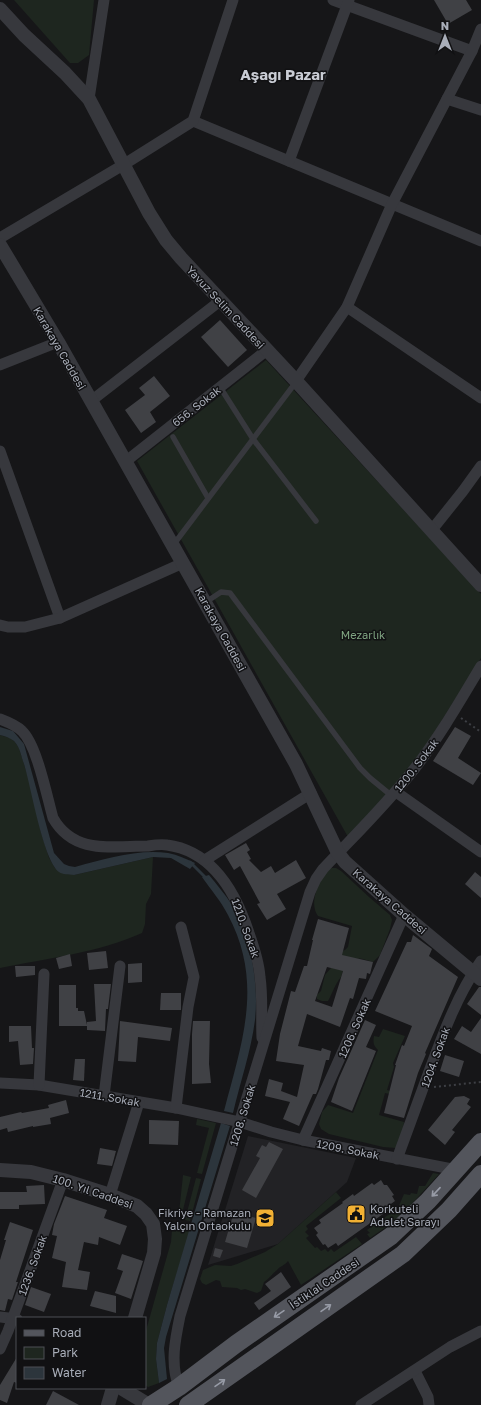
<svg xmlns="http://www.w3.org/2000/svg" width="481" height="1405" viewBox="0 0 481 1405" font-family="'Golos Text',sans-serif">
	<rect width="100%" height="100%" fill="#161618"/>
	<polygon fill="#222225" points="248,1136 356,1158 347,1182 278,1244 208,1265"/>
	<g fill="#1e261f">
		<polygon points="14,0 94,0 89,55 78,63 70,63"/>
		<polygon points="266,360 481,594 481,658 424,749 408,771 348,837 137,461"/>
		<path d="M0,735l10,3 5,4 4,6 10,32 12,52 8,26 6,10 19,7 79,-18 -2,37 -5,10 -1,20 -3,9c-44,20 -94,25 -142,35z"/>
		<path d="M332,868h4l5,3 28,26 21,18 2,5 -2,9 -10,26 -7,7c-14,-4 -16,-6 -28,2l-4,13c-5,5 -9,17 -13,24h-6l-5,-2v-4l4,-4 4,-16 6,-7 5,-15 9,-3 3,-3 4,-21 -34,-10c-10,-15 2,-35 10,-47z"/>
		<path d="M383,1029l22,7 -12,27 1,4 -7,23 17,5 -1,2 -18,-4 -6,22 25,7 -1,12 -7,14 -13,-1 -54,-13 -8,-5 -2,-5 3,-12 6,-7 25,8 25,-63c-5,-5 -5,-8 -4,-14l5,1z"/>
		<polygon points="197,1119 216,1123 202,1174 197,1173 209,1128 196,1125"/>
		<polygon points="433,1173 439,1174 399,1218 370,1238 367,1234 370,1233 367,1230 398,1208 404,1194 410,1195 411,1193 417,1194 419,1186 425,1186"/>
		<polygon points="183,1175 191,1177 182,1214 179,1213"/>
		<polygon points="196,1178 201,1179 190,1221 185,1220"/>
		<path d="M336,1192l5,6 -35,28 2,3 -3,3 4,4 -3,2 9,10 2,-1 4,4 4,-2 3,3 3,-3 3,3 22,-15 6,7 -61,41 -13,-24c-4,5 -8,5 -11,9 -5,4 -7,8 -13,12l-3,9 -4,2 -12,-4 -4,1 -4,-2 -15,-1 -2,-6 -4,-1 -10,5 -4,-2 -2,-4 3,-9 12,-5 16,1 6,-2 28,-12 13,-8z"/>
		<polygon points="191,1227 167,1305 157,1343 156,1359 159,1383 148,1387 145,1385 145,1334 171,1242 172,1230"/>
	</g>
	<g fill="#2c353c">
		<path d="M0,727l13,4 11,13 30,109 10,11 5,2 6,1c30,-8 62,-18 93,-14 10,2 18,6 27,10l-5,6 -19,-11 -18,-1 -79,18c-6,-1 -11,0 -15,-3 -16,-12 -28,-86 -35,-108 -3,-8 -4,-17 -10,-23 -4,-3 -9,-5 -14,-6z"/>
		<path d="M209,875c8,10 16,19 23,30 19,31 27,79 23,115 -4,31 -15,63 -22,93l-9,-2c18,-69 40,-128 4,-196 -7,-14 -17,-25 -26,-38z"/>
		<polygon points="221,1123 230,1126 166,1337 164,1348 167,1379 159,1383 156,1359 157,1343 167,1305"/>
	</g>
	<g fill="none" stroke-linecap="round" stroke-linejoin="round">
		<polyline stroke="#2c353c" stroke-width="3" points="190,862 207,879"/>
	</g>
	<g fill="#404145" fill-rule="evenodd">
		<polygon points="434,0 466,0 472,10 448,24"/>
		<polygon points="220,320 247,350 228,367 201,337"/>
		<polygon points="154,376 170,396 150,412 156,422 141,433 125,410 145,395 139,388"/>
		<polygon points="455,727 471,736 458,758 481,773 473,785 433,761"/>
		<polygon points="246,843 250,850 247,852 251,859 249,860 261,872 271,866 275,873 296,860 306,878 277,894 286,909 267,920 257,904 260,903 240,866 234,870 225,855"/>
		<polygon points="475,872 481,877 481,898 465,884"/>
		<path d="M318,919l31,9 -7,27 31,7 -3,12 -3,-1 -1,6 -7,-1 -6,21 -3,-1 -10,29 -33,-13 -9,32 23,5 1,-3 9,3 -2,9h-3l-8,29 -2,5h-3l-14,32 -16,-7 7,-17 -25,-6 4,-17 14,4 -2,8 16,6 7,-32 -28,-4 4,-27 11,-43 4,1 9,-26h3l6,-26h-1zM327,967l16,4 -11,36 -17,-6z"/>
		<polygon points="413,935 432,949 429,956 458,977 425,1053 426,1054 418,1073 404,1118 384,1113 396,1065 395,1065 402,1045 404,1046 412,1026 375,1011 407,942 411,942"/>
		<polygon points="106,951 108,968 89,970 87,953"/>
		<polygon points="70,954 72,966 59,969 56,958"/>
		<polygon points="142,963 142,982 128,983 128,964"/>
		<polygon points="15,966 35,966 35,975 16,977"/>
		<polygon points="94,984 111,984 108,1009 106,1009 105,1031 87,1030 87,1026 59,1026 59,985 76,985 76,1008 78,1008 78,1011 84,1011 87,1025 87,1022 96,1021"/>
		<polygon points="479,987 481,987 481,1015 467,1004"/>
		<polygon points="161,993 181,993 181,1010 160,1010"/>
		<polygon points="481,1018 481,1054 454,1039 462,1026 471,1032"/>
		<polygon points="365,1020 376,1025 366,1047 376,1051 352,1111 331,1102 339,1078"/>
		<polygon points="120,1021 172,1028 170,1041 138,1037 136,1062 118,1061"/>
		<polygon points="193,1021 210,1021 209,1064 211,1083 192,1084 192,1034"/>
		<polygon points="9,1026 31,1026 32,1048 34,1048 33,1064 20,1065 18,1041 9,1042"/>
		<polygon points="445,1055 464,1061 459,1077 440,1071"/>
		<polygon points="75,1059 85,1059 84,1081 73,1080"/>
		<polygon points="464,1096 470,1099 467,1104 471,1107 452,1130 455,1132 445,1145 428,1130 455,1097"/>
		<polygon points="66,1100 69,1113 50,1118 51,1124 33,1127 33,1126 8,1132 7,1128 0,1130 0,1117 21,1112 22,1113 49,1108 48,1105"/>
		<polygon points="149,1120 179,1121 178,1145 149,1144"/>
		<polygon points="269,1142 283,1149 256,1198 242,1190 260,1158 256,1156 262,1145 266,1147"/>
		<polygon points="100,1148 116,1151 112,1166 97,1164"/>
		<polygon points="381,1180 384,1185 387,1185 394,1195 392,1196 395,1201 388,1206 390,1209 338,1246 336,1243 328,1248 325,1244 323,1245 316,1235 318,1233 314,1228 321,1223 319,1220 343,1203 342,1202 353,1194 354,1196 372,1183 374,1185"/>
		<polygon points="44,1185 45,1204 19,1205 19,1209 0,1209 0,1192 27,1192 26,1186"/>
		<polygon points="65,1196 107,1210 104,1218 127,1226 120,1245 99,1237 98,1245 84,1242 78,1270 90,1272 87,1290 62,1287 66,1262 52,1258 57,1236 52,1235 54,1224"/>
		<polygon points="234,1212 256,1218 247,1248 225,1242"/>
		<polygon points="10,1222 33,1230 16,1282 18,1282 12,1300 8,1299 5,1311 0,1310 0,1260 6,1240 4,1240"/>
		<polygon points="215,1248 223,1250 220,1258 213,1256"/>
		<polygon points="122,1254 143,1261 131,1299 115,1293 123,1271 117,1269"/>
		<polygon points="281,1272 291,1287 259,1310 254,1303 271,1291 265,1284"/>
		<polygon points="31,1287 51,1294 44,1312 25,1305"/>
		<polygon points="95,1291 116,1296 116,1313 90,1306"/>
		<polygon points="17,1357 17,1383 14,1382 7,1403 0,1400 0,1385"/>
		<polygon points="53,1391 79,1405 46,1405"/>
	</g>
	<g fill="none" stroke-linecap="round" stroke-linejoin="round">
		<g stroke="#3d3f44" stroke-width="2" stroke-dasharray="2 3" stroke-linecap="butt">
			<polyline points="461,718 481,732"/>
			<polyline points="434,1087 481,1082"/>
		</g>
		<g stroke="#37383d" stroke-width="5.5">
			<polyline points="220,387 253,439 316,521"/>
			<polyline points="173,437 208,498"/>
			<polyline points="174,544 296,382"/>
			<polyline points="206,602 221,592 230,593 360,768 370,778 392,796"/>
		</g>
		<g stroke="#37383d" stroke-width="11">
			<polyline points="333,0 472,51"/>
			<polyline points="89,99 104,0"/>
			<polyline points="447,99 481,110"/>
			<polyline points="193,121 481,241"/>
			<polyline points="289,161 349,0"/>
			<polyline points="0,238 123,165 193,121 233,0"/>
			<polyline points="347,307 481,398"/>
			<polyline points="0,365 58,342"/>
			<polyline points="296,381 347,307 392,204 472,51 481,29"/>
			<polyline points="91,401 220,301"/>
			<polyline points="0,451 60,618"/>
			<polyline points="125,462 267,350"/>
			<polyline points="431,531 463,491 481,466"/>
			<polyline points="0,625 8,627 25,627 60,618 183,563"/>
			<path d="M0,719c8,3 16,6 22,12 15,14 25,66 31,87 21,37 59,28 95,28 6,-1 13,-2 19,-1 46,6 69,48 82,88 5,14 10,29 11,44 3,20 1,41 2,61"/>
			<polyline points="396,792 481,852"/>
			<polyline points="205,860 311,793"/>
			<polyline points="0,1083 39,1085 176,1108 240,1122 271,1132 303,1140 457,1170"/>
			<polyline points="39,1085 44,974"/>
			<polyline points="104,1096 120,966"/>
			<polyline points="176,1108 188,1007 194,977 181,927"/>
			<polyline points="303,1140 404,915"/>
			<path d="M397,1159c11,-30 22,-60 33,-90 14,-38 28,-75 51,-108"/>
			<polyline points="110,1195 139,1102"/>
			<polyline points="0,1317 17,1319"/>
			<polyline points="0,1349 8,1331 63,1180"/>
			<polyline points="415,1371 428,1397 429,1405"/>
			<path d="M179,1387c-9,-23 -4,-47 1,-71l130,-424 6,-13 7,-10c31,-33 64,-65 92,-101 25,-32 45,-67 66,-102"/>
			<polyline points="361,1405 450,1347 481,1331"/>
		</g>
		<g stroke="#37383d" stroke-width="14">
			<polyline points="0,9 24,35 65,73 89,99 149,213 166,240 181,258 296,381 481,585"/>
			<polyline points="0,245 58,342 296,764 338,853 345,862 404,915 481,979"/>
			<polyline points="0,1170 31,1172 63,1180 110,1195 137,1206 146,1214 153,1224 155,1239 154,1253 135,1318"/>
			<polyline points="121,1388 149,1405"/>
			<polyline points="108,1405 113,1388"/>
		</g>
		<g stroke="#53555c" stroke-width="18">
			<polyline points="151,1405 179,1387 236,1344 391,1236 428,1201 481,1142"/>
			<polyline points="188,1405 403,1254 449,1210 481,1174"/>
		</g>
	</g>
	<defs><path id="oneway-shaft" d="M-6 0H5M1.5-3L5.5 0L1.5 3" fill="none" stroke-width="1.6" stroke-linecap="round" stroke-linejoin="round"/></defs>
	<g stroke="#979ba6">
		<use href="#oneway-shaft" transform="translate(436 1192) rotate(133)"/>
		<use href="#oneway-shaft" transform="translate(326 1308) rotate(-35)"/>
		<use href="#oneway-shaft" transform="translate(279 1314) rotate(146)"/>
		<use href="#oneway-shaft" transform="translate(220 1383) rotate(-35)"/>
	</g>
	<defs>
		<symbol id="civic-square" viewBox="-11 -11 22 22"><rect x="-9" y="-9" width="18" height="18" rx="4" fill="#f2b134" stroke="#111113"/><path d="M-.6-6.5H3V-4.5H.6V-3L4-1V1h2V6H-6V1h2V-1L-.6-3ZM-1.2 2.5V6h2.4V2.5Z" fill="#111"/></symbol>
		<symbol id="school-square" viewBox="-11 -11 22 22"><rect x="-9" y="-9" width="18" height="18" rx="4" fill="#f2b134" stroke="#111113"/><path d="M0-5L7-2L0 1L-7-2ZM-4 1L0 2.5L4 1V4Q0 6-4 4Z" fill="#111"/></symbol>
	</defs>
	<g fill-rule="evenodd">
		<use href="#civic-square" x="345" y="1203" width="22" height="22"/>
		<use href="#school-square" x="254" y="1207" width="22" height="22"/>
	</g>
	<g text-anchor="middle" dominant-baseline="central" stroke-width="3" stroke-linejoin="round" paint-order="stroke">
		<g font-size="11" fill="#a8adb8" stroke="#111113">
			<text transform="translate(226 307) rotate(47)">Yavuz Selim Caddesi</text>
			<text transform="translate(60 348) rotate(60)">Karakaya Caddesi</text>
			<text transform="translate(196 406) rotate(-38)">656. Sokak</text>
			<text transform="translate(221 629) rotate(61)">Karakaya Caddesi</text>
			<text transform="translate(416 765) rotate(-52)">1200. Sokak</text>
			<text transform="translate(390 901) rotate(41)">Karakaya Caddesi</text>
			<text transform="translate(246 928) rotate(70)">1210. Sokak</text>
			<text transform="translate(354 1028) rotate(-66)">1206. Sokak</text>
			<text transform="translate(435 1057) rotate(-70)">1204. Sokak</text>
			<text transform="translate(110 1097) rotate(10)">1211. Sokak</text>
			<text transform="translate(242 1115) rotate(-73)">1208. Sokak</text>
			<text transform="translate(348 1149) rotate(11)">1209. Sokak</text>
			<text transform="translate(93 1191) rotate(19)">100. Yıl Caddesi</text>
			<text transform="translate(32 1265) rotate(-70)">1236. Sokak</text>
			<text transform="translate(324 1283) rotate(-34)">İstiklal Caddesi</text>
		</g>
		<g font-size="11" fill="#7fa381" stroke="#111113">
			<text x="363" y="634">Mezarlık</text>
		</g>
		<g font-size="11" fill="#a8adb8" stroke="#111113" text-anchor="start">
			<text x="370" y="1208">Korkuteli<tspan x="370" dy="13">Adalet Sarayı</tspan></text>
			<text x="251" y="1212" text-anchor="end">Fikriye - Ramazan<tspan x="251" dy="13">Yalçın Ortaokulu</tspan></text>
		</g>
		<g font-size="15" font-weight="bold" fill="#c9ccd4" stroke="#111113">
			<text x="283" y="74">Aşağı Pazar</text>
		</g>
	</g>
	<rect x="16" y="1317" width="130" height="72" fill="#111113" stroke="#4d4f55"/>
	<rect x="24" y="1330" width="20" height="6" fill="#53555c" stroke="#4d4f55"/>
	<text x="52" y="1337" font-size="12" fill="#a8adb8">Road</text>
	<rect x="24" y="1347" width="20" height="12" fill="#1e261f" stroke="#4d4f55"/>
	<text x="52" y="1357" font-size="12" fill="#a8adb8">Park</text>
	<rect x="24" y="1367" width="20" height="12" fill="#2c353c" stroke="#4d4f55"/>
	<text x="52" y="1377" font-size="12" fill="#a8adb8">Water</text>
	<g transform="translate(445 36)" stroke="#111113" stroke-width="3" paint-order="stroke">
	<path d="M0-3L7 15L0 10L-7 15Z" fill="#a8adb8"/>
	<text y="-6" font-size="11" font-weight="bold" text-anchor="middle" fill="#a8adb8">N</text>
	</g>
</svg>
